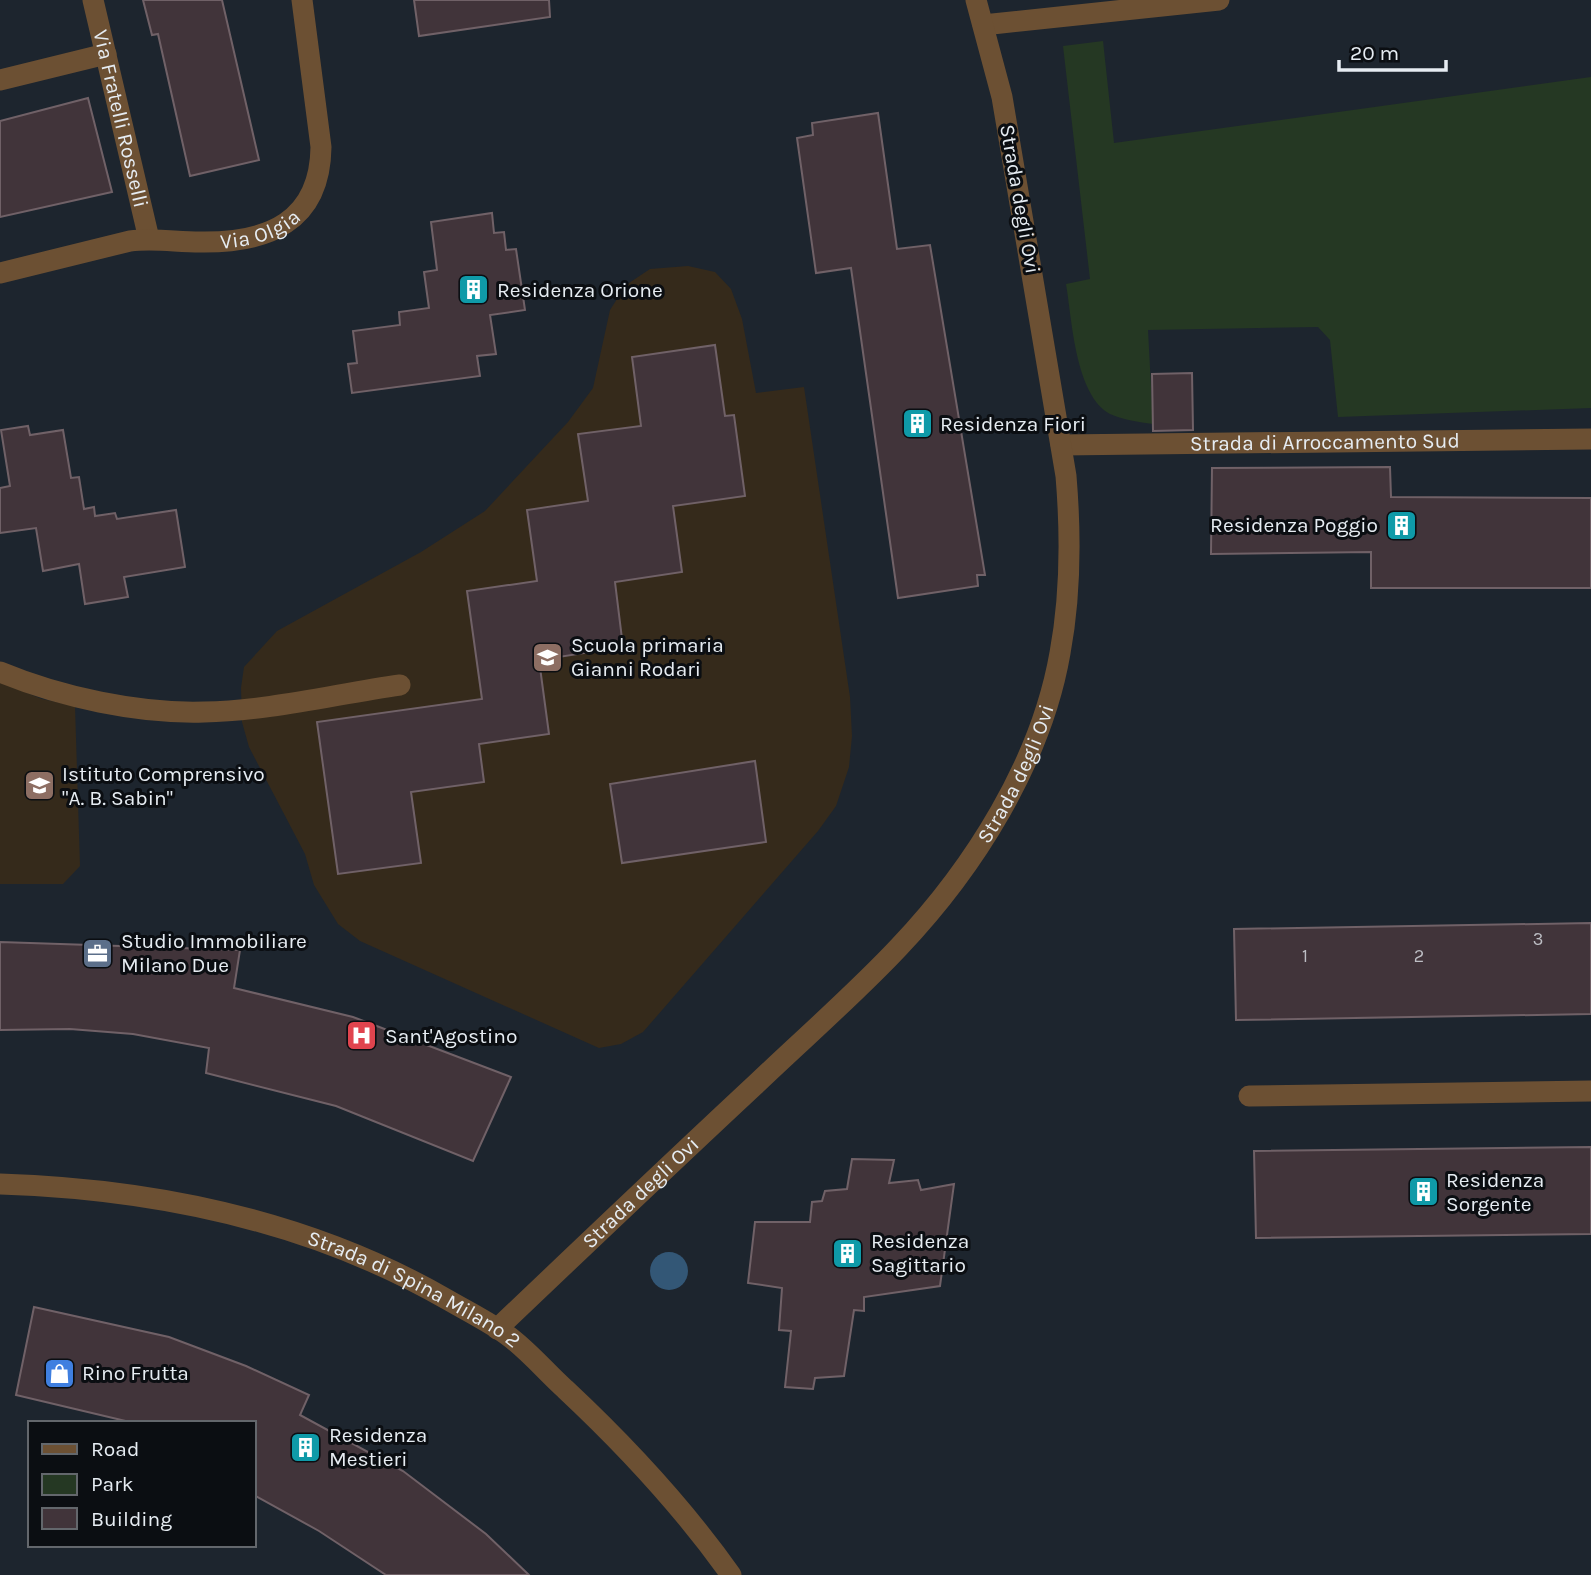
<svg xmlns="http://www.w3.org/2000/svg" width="1591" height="1575" viewBox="0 0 1591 1575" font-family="Karla,sans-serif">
	<rect width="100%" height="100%" fill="#1d252e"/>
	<g fill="#352a1b">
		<polygon points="688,266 715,272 731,289 742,319 756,393 804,387 850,697 852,736 849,767 836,806 818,831 643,1032 621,1044 599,1048 360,941 338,924 314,885 305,854 249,747 242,722 241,688 244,667 277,631 421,552 485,511 568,422 593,388 610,310 626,285 650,269"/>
		<polygon points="0,682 42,699 75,706 80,866 63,884 0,884"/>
	</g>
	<path fill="#253823" d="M1103,41l11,102 477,-66v331l-253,9 -8,-77 -12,-13 -170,3 5,94c-14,-2 -30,-4 -43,-10 -35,-19 -38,-95 -44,-130l24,-5 -27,-233z"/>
	<circle fill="#335776" cx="669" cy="1271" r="19"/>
	<g fill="#41343a" stroke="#706167" stroke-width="2">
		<polygon points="143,0 222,0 259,160 190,176 158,34 152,35"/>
		<polygon points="414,0 549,0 550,17 419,36"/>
		<polygon points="88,98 112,192 0,217 0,121"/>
		<polygon points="878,113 897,249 930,245 985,575 977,575 978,586 898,598 851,268 816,273 797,138 813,135 812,123"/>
		<polygon points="492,213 494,233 504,232 506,250 516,249 525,310 490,315 496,354 477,356 480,376 352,393 348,364 357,363 353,331 400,325 399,312 429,308 424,272 437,270 431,222"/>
		<polygon points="715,345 725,416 734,415 745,496 673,506 682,572 615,582 623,647 539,660 549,734 479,744 484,782 411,792 421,863 338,874 317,722 482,699 467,591 537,581 527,510 588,501 578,434 641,426 632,357"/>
		<polygon points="1192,373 1193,430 1153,431 1152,374"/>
		<polygon points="28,426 30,435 63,430 71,478 79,477 84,509 94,507 95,516 115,513 117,519 176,510 185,567 124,577 128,597 85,604 79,564 43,571 36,528 0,533 0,488 10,486 1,430"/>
		<polygon points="1390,467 1391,497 1591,498 1591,588 1371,588 1371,552 1211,554 1212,468"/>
		<polygon points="755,761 766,842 622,863 610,784"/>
		<polygon points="1591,923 1591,1014 1236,1020 1234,929"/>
		<polygon points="0,942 240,950 234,988 353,1017 511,1077 473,1161 336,1106 206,1073 209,1048 133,1034 70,1029 0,1030"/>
		<polygon points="1591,1147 1591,1234 1256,1238 1254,1151"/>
		<polygon points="852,1159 894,1160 889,1183 918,1180 921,1190 954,1184 940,1286 864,1297 864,1311 854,1310 844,1376 815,1378 813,1389 785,1387 791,1331 779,1330 782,1288 748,1283 755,1222 810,1222 812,1202 822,1201 825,1191 847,1189"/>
		<polygon points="34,1307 169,1337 246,1366 309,1395 300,1415 403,1471 486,1534 529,1575 386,1575 319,1531 254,1495 254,1423 134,1423 16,1395"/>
	</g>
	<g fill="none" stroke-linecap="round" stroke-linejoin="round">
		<g stroke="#6c5033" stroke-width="21">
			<path d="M0,672c60,25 139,42 204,40 65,-1 132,-18 196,-27"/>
			<polyline points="1249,1096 1591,1091"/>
		</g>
		<g stroke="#6c5033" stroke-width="21">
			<path id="s1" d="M93,0l56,239"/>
			<polyline points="983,25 1219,0"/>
			<polyline points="0,80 106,54"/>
			<path id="s2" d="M0,273l130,-32c24,-3 46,1 70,1 68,1 120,-20 121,-95l-19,-147"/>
			<path id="s3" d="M1061,445l530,-6"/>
			<path id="s4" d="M0,1184c156,5 311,37 448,116 19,11 41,22 59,35 21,15 39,37 58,54 62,58 117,117 166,186"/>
			<path id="s5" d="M497,1329c86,-82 171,-163 258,-244 48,-46 99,-90 144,-138 75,-79 142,-185 161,-294 11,-59 11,-117 6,-177l-64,-379 -26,-97"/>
		</g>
	</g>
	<defs>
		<symbol id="building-square" viewBox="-11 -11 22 22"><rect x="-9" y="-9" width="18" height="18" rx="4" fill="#0f9aa8" stroke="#0b0e12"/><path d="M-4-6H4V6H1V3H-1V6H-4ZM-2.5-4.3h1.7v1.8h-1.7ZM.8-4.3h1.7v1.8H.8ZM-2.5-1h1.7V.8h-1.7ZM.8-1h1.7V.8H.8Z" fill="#fff"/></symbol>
		<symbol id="school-square" viewBox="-11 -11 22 22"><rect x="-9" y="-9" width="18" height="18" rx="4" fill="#8d6e63" stroke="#0b0e12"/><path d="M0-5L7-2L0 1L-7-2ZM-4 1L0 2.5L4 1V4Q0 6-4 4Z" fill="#fff"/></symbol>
		<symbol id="office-square" viewBox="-11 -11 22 22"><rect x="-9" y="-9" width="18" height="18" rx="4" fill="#5c6f8a" stroke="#0b0e12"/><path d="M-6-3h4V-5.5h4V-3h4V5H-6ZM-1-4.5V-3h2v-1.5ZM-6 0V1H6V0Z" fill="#fff"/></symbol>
		<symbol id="hospital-square" viewBox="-11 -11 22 22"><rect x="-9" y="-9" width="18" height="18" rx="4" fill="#e0444e" stroke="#0b0e12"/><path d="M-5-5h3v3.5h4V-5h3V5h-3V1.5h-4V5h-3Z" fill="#fff"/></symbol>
		<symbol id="shop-square" viewBox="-11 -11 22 22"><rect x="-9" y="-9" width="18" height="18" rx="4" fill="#3f7fe0" stroke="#0b0e12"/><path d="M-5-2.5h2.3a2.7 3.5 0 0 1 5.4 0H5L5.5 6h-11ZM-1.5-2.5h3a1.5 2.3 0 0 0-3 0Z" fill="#fff"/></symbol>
	</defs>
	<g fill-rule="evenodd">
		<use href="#building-square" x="456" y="272" width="35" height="35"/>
		<use href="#building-square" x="900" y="406" width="35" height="35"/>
		<use href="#building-square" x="1384" y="508" width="35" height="35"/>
		<use href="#school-square" x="530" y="640" width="35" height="35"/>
		<use href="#school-square" x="22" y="768" width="35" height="35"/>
		<use href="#office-square" x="80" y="936" width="35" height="35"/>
		<use href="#hospital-square" x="344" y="1018" width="35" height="35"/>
		<use href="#building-square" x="1406" y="1174" width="35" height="35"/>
		<use href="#building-square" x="830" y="1236" width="35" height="35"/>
		<use href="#shop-square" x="42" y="1356" width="35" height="35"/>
		<use href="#building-square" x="288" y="1430" width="35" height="35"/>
	</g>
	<g text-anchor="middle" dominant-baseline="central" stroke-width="6" stroke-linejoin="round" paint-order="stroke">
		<g font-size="18" fill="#bdbec4">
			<text x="1538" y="939">3</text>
			<text x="1305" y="956">1</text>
			<text x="1419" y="956">2</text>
		</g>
		<g font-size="21" fill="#e6ecf2" stroke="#0b0e12">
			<text stroke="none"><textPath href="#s1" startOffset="122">Via Fratelli Rosselli</textPath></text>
			<text transform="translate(1020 199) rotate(80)">Strada degli Ovi</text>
			<text stroke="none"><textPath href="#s2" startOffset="266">Via Olgia</textPath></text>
			<text stroke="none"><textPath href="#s3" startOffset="264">Strada di Arroccamento Sud</textPath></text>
			<text stroke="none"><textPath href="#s5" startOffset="765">Strada degli Ovi</textPath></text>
			<text stroke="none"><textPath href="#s5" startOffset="198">Strada degli Ovi</textPath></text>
			<text stroke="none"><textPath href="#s4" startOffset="432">Strada di Spina Milano 2</textPath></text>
		</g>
		<g font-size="21" fill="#e6ecf2" stroke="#0b0e12" text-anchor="start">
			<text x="497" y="290">Residenza Orione</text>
			<text x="940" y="424">Residenza Fiori</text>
			<text x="1378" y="525" text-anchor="end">Residenza Poggio</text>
			<text x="571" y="645">Scuola primaria<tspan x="571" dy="24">Gianni Rodari</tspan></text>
			<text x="62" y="774">Istituto Comprensivo<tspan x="62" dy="24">"A. B. Sabin"</tspan></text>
			<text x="121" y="941">Studio Immobiliare<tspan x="121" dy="24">Milano Due</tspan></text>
			<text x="385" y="1036">Sant'Agostino</text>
			<text x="1446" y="1180">Residenza<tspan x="1446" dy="24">Sorgente</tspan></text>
			<text x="871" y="1241">Residenza<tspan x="871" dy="24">Sagittario</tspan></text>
			<text x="82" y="1373">Rino Frutta</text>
			<text x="329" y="1435">Residenza<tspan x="329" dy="24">Mestieri</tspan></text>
		</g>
	</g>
	<rect x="28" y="1421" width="228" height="126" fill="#0b0e12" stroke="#63676c" stroke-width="2"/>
	<rect x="42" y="1444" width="35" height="10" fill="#6c5033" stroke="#63676c" stroke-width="2"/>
	<text x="91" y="1456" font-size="21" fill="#e6ecf2">Road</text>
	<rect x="42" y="1474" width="35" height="21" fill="#253823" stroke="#63676c" stroke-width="2"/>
	<text x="91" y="1491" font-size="21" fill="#e6ecf2">Park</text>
	<rect x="42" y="1508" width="35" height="21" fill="#41343a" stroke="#63676c" stroke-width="2"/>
	<text x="91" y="1526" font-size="21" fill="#e6ecf2">Building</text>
	<path d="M1339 60v10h107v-10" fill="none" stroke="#e6ecf2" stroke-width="3.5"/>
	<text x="1350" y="60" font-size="21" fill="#e6ecf2" stroke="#0b0e12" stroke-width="5" paint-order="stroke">20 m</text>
</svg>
